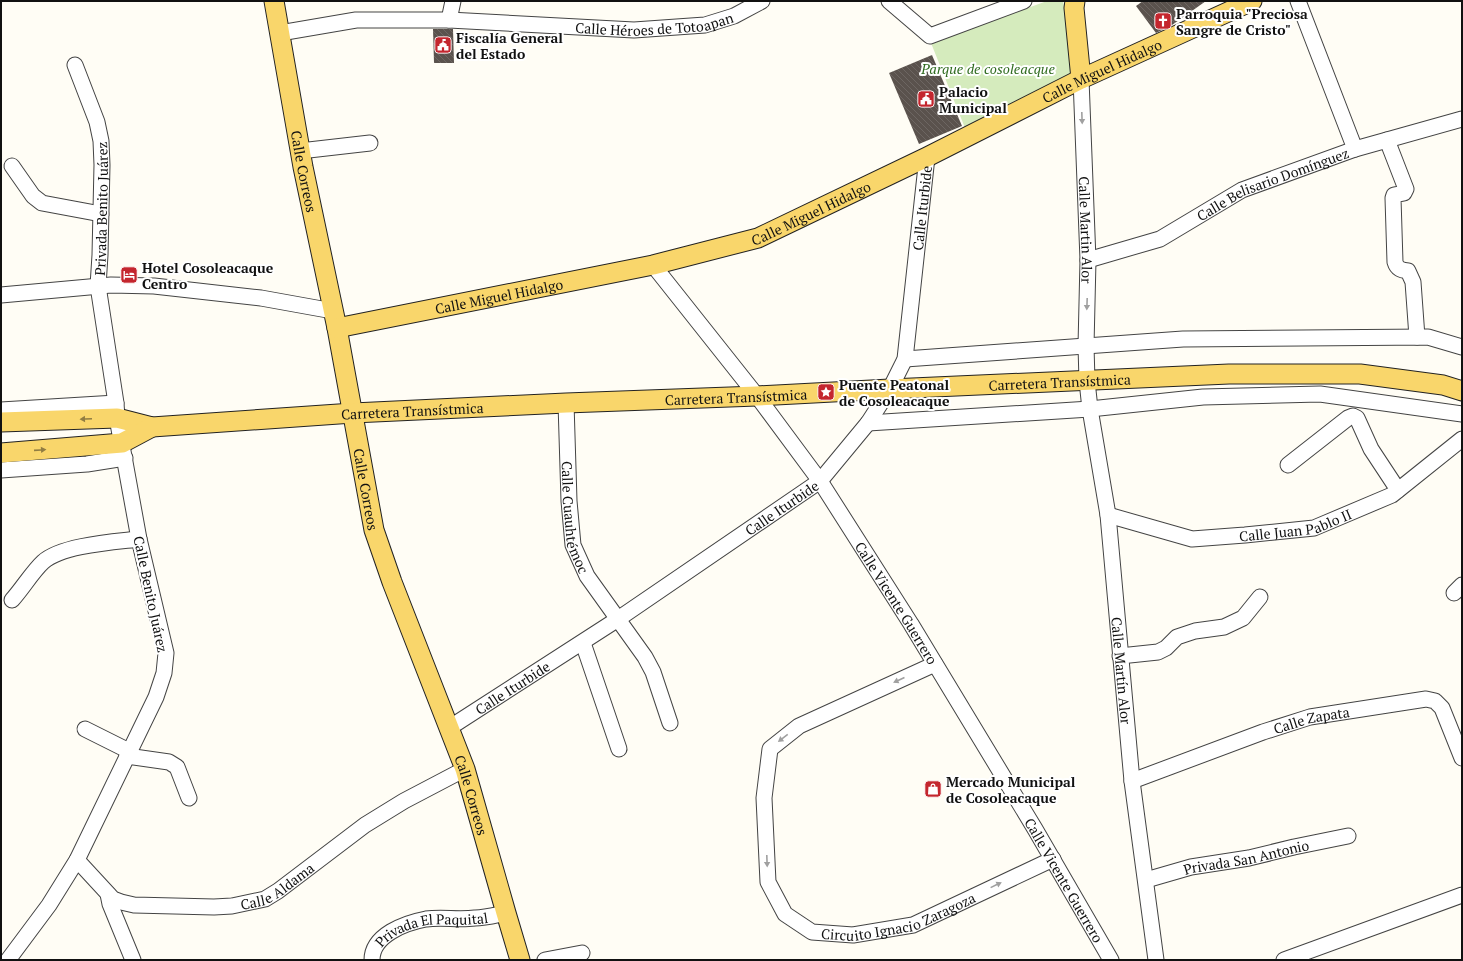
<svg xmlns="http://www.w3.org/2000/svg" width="1463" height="961" viewBox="0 0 1463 961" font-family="'PT Serif',serif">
	<defs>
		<pattern id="building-back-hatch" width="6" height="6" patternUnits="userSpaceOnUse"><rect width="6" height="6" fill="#5a524d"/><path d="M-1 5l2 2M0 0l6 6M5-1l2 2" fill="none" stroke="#6d6662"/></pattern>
	</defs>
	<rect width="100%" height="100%" fill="#fffdf5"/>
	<polygon fill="#d5ebbd" points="1047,1 1063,1 1078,74 965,128 931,43"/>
	<g fill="url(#building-back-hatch)">
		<polygon points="1143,1 1206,1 1172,25 1156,33 1136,6"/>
		<polygon points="433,29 453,29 454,63 434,63"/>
		<polygon points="932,55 962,126 919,144 889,73"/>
	</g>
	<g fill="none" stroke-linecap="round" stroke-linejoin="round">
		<defs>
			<g id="minor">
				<polyline points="889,1 930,36 1024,1"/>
				<polyline points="1298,1 1355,149"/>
				<polyline points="449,20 453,1"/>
				<path id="s1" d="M280,33l76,-13h93l185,10 71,-5 29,-9 28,-15"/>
				<path id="s2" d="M1081,79l7,181 -2,86 1,35 3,28 18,106 24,266 24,179"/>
				<path d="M1387,140l19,49 -2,4 -10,2 -1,3 2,64c2,7 6,8 13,9l5,11 4,55"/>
				<polyline points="300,151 370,143"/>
				<polyline points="12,166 33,196 42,203 101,214"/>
				<path id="s3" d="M1088,260l72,-21 82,-49 113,-41 107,-30"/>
				<path id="s4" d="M653,265l104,131 63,85 91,143 124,205 76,131"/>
				<polyline points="1,295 111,285 154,286 261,298 333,311"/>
				<polyline points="905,359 1183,339 1428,337 1462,347"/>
				<path id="s5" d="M566,403l3,98 4,44 14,31 58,81 8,15 17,51"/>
				<polyline points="1,410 116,403"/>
				<polyline points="868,423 1090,409 1203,397 1320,394 1462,414"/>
				<polyline points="1288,465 1348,418 1353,416 1357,418 1371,449 1398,490"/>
				<polyline points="1,470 87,464 125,458"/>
				<path id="s6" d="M1108,515l84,24 53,-4 69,-7 78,-33 70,-56"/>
				<polyline points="1454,593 1462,585"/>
				<path d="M12,600c10,-11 21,-29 31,-38 19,-17 71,-20 96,-23"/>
				<polyline points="583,643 619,749"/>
				<polyline points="1120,656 1158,652 1166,648 1177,637 1195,631 1224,627 1243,618 1260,597"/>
				<path id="s7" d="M935,664l-136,62 -29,23 -6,49 4,84 17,32 27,18 41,3 60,-10 140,-66"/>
				<path id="s8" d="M449,728l169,-109 202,-138 48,-58 22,-34 15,-30 22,-202"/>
				<polyline points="85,729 129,751"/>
				<polyline points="127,756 169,762 177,767 189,798"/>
				<path id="s9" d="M1132,781l131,-49 47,-15 116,-18 9,2 7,7 20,50"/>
				<path id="s10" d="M77,860l36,39 8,3 13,3 80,2 18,-1 33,-7 13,-8 87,-66 39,-24 61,-32"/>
				<path id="s11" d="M1146,880l45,-13 58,-9 45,-11 54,-11"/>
				<polyline points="108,894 110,904 133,960"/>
				<path id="s12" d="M8,960l41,-55 28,-45 79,-163 8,-24 2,-20 -27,-114 -22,-121 -1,-15 -18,-117 2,-31 2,-90 -1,-24 -4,-19 -22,-57"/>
				<path id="s13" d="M372,960c0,-25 33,-37 54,-41 16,-2 33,1 49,-1 10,0 21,-3 31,-5"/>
				<polyline points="545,960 582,953"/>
				<polyline points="1284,960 1462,895"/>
			</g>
			<g id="major">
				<path id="s14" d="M274,1l29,166 34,161 37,202 18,52 73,187 41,144 14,47"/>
				<polyline points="1075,1 1074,8 1081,79"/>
				<path id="s15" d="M337,328l316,-63 105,-27 169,-81 154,-78 171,-78"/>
				<path id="s16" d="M1,422l116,-4 35,9 201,-14 213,-10 191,-7 133,-7 339,-15h131l83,11 19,6"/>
				<polyline points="1,453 122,443 152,427"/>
			</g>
		</defs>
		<use href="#minor" stroke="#444" stroke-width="17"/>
		<use href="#major" stroke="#222" stroke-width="21"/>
		<use href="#minor" stroke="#fff" stroke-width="15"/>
		<use href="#major" stroke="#f9d66b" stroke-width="19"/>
	</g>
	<defs><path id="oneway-solid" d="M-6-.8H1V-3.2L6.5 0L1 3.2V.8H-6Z"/></defs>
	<g fill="#a0a0a0">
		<use href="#oneway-solid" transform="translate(1082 118) rotate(88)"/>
		<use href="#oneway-solid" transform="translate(1087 304) rotate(92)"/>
		<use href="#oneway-solid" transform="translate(899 680) rotate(156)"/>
		<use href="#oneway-solid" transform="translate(783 738) rotate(142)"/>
		<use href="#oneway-solid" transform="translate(767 861) rotate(88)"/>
		<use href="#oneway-solid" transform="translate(996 885) rotate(-26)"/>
	</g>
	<g fill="#917d42">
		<use href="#oneway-solid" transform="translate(86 419) rotate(178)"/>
		<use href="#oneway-solid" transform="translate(40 450) rotate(-4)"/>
	</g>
	<defs>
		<symbol id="church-square" viewBox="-11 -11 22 22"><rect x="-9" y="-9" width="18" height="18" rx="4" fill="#c4262e" stroke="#fff"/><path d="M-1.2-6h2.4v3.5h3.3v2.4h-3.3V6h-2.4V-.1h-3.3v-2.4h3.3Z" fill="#fff"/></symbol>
		<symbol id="civic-square" viewBox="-11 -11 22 22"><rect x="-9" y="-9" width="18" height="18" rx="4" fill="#c4262e" stroke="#fff"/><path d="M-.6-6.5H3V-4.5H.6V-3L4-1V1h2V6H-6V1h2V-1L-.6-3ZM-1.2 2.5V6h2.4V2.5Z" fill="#fff"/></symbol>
		<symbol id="hotel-square" viewBox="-11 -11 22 22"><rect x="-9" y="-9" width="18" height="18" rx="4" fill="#c4262e" stroke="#fff"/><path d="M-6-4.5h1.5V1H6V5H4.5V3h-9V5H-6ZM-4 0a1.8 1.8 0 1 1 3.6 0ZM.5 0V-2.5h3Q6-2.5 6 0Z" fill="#fff"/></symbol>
		<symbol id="sight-square" viewBox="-11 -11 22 22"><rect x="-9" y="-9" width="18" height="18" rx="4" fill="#c4262e" stroke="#fff"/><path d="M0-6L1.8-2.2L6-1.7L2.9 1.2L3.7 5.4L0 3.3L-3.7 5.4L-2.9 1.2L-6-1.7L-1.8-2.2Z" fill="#fff"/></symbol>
		<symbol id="shop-square" viewBox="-11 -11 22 22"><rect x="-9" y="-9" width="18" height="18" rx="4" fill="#c4262e" stroke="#fff"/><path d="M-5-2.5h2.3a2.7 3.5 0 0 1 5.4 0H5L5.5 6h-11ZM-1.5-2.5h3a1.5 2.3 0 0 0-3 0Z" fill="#fff"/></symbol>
	</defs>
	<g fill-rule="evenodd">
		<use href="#church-square" x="1153" y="11" width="20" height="20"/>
		<use href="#civic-square" x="433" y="35" width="20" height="20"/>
		<use href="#civic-square" x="916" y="89" width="20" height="20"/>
		<use href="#hotel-square" x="119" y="265" width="20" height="20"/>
		<use href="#sight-square" x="816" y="382" width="20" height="20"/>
		<use href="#shop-square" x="923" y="779" width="20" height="20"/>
	</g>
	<g text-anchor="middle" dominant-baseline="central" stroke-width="4" stroke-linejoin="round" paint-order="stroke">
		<g font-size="14" font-weight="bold" fill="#111" stroke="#fff" text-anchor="start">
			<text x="1176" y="13">Parroquia "Preciosa<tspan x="1176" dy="16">Sangre de Cristo"</tspan></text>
			<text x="456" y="37">Fiscalía General<tspan x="456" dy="16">del Estado</tspan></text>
			<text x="939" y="91">Palacio<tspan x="939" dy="16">Municipal</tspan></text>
			<text x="142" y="267">Hotel Cosoleacaque<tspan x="142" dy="16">Centro</tspan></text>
			<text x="839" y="384">Puente Peatonal<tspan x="839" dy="16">de Cosoleacaque</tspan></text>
			<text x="946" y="781">Mercado Municipal<tspan x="946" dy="16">de Cosoleacaque</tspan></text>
		</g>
		<g font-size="14" fill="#111" stroke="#fff">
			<text stroke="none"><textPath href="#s1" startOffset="376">Calle Héroes de Totoapan</textPath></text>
			<text stroke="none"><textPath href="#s15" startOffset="813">Calle Miguel Hidalgo</textPath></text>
			<text stroke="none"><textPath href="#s14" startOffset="173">Calle Correos</textPath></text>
			<text stroke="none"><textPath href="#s3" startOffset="201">Calle Belisario Domínguez</textPath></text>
			<text stroke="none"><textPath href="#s8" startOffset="747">Calle Iturbide</textPath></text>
			<text stroke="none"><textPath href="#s12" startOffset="799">Privada Benito Juárez</textPath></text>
			<text stroke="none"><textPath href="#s15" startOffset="489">Calle Miguel Hidalgo</textPath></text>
			<text stroke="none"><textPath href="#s2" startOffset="151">Calle Martin Alor</textPath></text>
			<text stroke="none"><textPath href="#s15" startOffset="165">Calle Miguel Hidalgo</textPath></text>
			<text stroke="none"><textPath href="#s16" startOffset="1061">Carretera Transístmica</textPath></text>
			<text stroke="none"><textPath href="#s16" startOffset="737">Carretera Transístmica</textPath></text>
			<text stroke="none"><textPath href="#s16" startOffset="413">Carretera Transístmica</textPath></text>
			<text stroke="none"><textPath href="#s14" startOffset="497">Calle Correos</textPath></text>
			<text stroke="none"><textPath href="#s8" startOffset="399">Calle Iturbide</textPath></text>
			<text stroke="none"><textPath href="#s5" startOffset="115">Calle Cuauhtémoc</textPath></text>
			<text stroke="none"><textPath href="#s6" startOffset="192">Calle Juan Pablo II</textPath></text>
			<text transform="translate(151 594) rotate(78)">Calle Benito Juárez</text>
			<text stroke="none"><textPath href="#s4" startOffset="417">Calle Vicente Guerrero</textPath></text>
			<text stroke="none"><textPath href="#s2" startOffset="594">Calle Martín Alor</textPath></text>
			<text stroke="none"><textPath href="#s8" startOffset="75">Calle Iturbide</textPath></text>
			<text stroke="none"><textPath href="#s9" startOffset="190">Calle Zapata</textPath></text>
			<text stroke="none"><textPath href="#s14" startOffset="821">Calle Correos</textPath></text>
			<text stroke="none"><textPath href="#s11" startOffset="103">Privada San Antonio</textPath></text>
			<text stroke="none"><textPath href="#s4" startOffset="741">Calle Vicente Guerrero</textPath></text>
			<text stroke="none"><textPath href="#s10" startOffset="223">Calle Aldama</textPath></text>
			<text stroke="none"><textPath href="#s7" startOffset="478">Circuito Ignacio Zaragoza</textPath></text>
			<text stroke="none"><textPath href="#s13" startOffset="76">Privada El Paquital</textPath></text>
		</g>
		<g font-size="14" font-style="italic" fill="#2f6b1f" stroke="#fff">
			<text x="988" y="68">Parque de cosoleacque</text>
		</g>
	</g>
	<rect width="1463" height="961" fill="none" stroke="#111111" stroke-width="4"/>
</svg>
